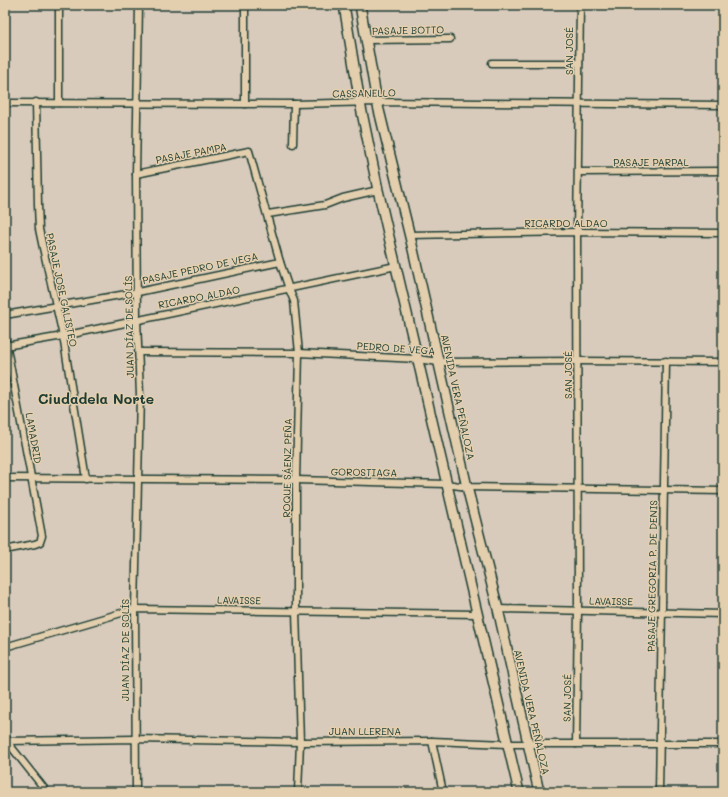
<svg xmlns="http://www.w3.org/2000/svg" width="728" height="797" viewBox="0 0 728 797" font-family="Mali,sans-serif">
	<rect width="100%" height="100%" fill="#d8cbbb"/>
	<filter id="ink" filterUnits="userSpaceOnUse"><feTurbulence type="fractalNoise" baseFrequency=".025" numOctaves="2"/><feDisplacementMap in="SourceGraphic" scale="8" xChannelSelector="R" yChannelSelector="G"/><feConvolveMatrix kernelMatrix="1 2 1 2 8 2 1 2 1" color-interpolation-filters="sRGB"/></filter>
	<g filter="url(#ink)">
		<g fill="none" stroke-linecap="round" stroke-linejoin="round">
			<defs>
				<g id="minor">
					<polyline points="59,5 59,103"/>
					<polyline points="245,5 245,104"/>
					<polyline points="366,40 450,39"/>
					<polyline points="492,63 579,63"/>
					<polyline points="36,102 38,205 39,229 43,248 63,336 86,479"/>
					<polyline points="5,103 294,104 377,102 723,105"/>
					<polyline points="293,144 294,104"/>
					<polyline points="579,172 723,171"/>
					<polyline points="136,174 249,151 280,262 289,289 294,301 299,353 296,480 296,611 300,742 298,792"/>
					<polyline points="268,214 325,205 343,198 378,190"/>
					<polyline points="410,235 577,232 723,233"/>
					<polyline points="5,315 138,292 280,262"/>
					<polyline points="5,337 42,536 40,542 35,544 5,550"/>
					<polyline points="5,346 63,336 396,266"/>
					<polyline points="139,352 299,353 417,359 439,362 578,361 723,362"/>
					<polyline points="5,478 296,480 446,484 467,487 723,491"/>
					<polyline points="498,609 723,614"/>
					<polyline points="5,647 135,609 477,614"/>
					<polyline points="5,739 47,792"/>
					<polyline points="7,741 135,739 300,742 432,741 507,744 723,744"/>
					<polyline points="432,741 443,792"/>
					<polyline points="576,744 578,611 577,232 580,5"/>
					<polyline points="136,792 135,609 140,395 137,320 136,174 139,5"/>
					<polyline points="659,792 666,361"/>
				</g>
				<g id="secondary">
					<polyline points="344,5 360,103 378,190 519,792"/>
					<polyline points="360,5 377,102 412,245 467,487 498,609 539,792"/>
				</g>
			</defs>
			<use href="#minor" stroke="#1f3d34" stroke-width="9"/>
			<use href="#secondary" stroke="#1f3d34" stroke-width="12"/>
			<use href="#minor" stroke="#e3cfae" stroke-width="6"/>
			<use href="#secondary" stroke="#e3cfae" stroke-width="9"/>
		</g>
	</g>
	<g text-anchor="middle" dominant-baseline="central" stroke-width="3" stroke-linejoin="round" paint-order="stroke">
		<g font-size="10" fill="#1f3d34" stroke="#e3cfae">
			<text transform="translate(408 30) rotate(-1)">PASAJE BOTTO</text>
			<text transform="translate(569 51) rotate(-90)">SAN JOSÉ</text>
			<text transform="translate(364 93) rotate(-1)">CASSANELLO</text>
			<text transform="translate(191 153) rotate(-11)">PASAJE PAMPA</text>
			<text x="651" y="162">PASAJE PARPAL</text>
			<text x="566" y="223">RICARDO ALDAO</text>
			<text transform="translate(200 268) rotate(-12)">PASAJE PEDRO DE VEGA</text>
			<text transform="translate(62 290) rotate(78)">PASAJE JOSE GALISTEO</text>
			<text transform="translate(199 297) rotate(-11)">RICARDO ALDAO</text>
			<text transform="translate(129 327) rotate(-91)">JUAN DÍAZ DE SOLÍS</text>
			<text transform="translate(396 348) rotate(4)">PEDRO DE VEGA</text>
			<text transform="translate(568 375) rotate(-90)">SAN JOSÉ</text>
			<text transform="translate(458 397) rotate(78)">AVENIDA VERA PEÑALOZA</text>
			<text transform="translate(34 438) rotate(80)">LAMADRID</text>
			<text transform="translate(287 468) rotate(-89)">ROQUE SÁENZ PEÑA</text>
			<text transform="translate(364 472) rotate(1)">GOROSTIAGA</text>
			<text transform="translate(652 576) rotate(-89)">PASAJE GREGORIA P. DE DENIS</text>
			<text transform="translate(239 600) rotate(1)">LAVAISSE</text>
			<text transform="translate(611 601) rotate(1)">LAVAISSE</text>
			<text transform="translate(125 650) rotate(-90)">JUAN DÍAZ DE SOLÍS</text>
			<text transform="translate(567 698) rotate(-89)">SAN JOSÉ</text>
			<text transform="translate(532 712) rotate(77)">AVENIDA VERA PEÑALOZA</text>
			<text x="365" y="731">JUAN LLERENA</text>
		</g>
		<g font-size="14" font-weight="bold" fill="#1f3d34" stroke="#e3cfae">
			<text x="96" y="398">Ciudadela Norte</text>
		</g>
	</g>
	<rect width="728" height="797" fill="none" stroke="#e3cfae" stroke-width="20"/>
	<rect x="10" y="10" width="708" height="777" fill="none" stroke="#1f3d34" stroke-width="1.5" filter="url(#ink)"/>
</svg>
